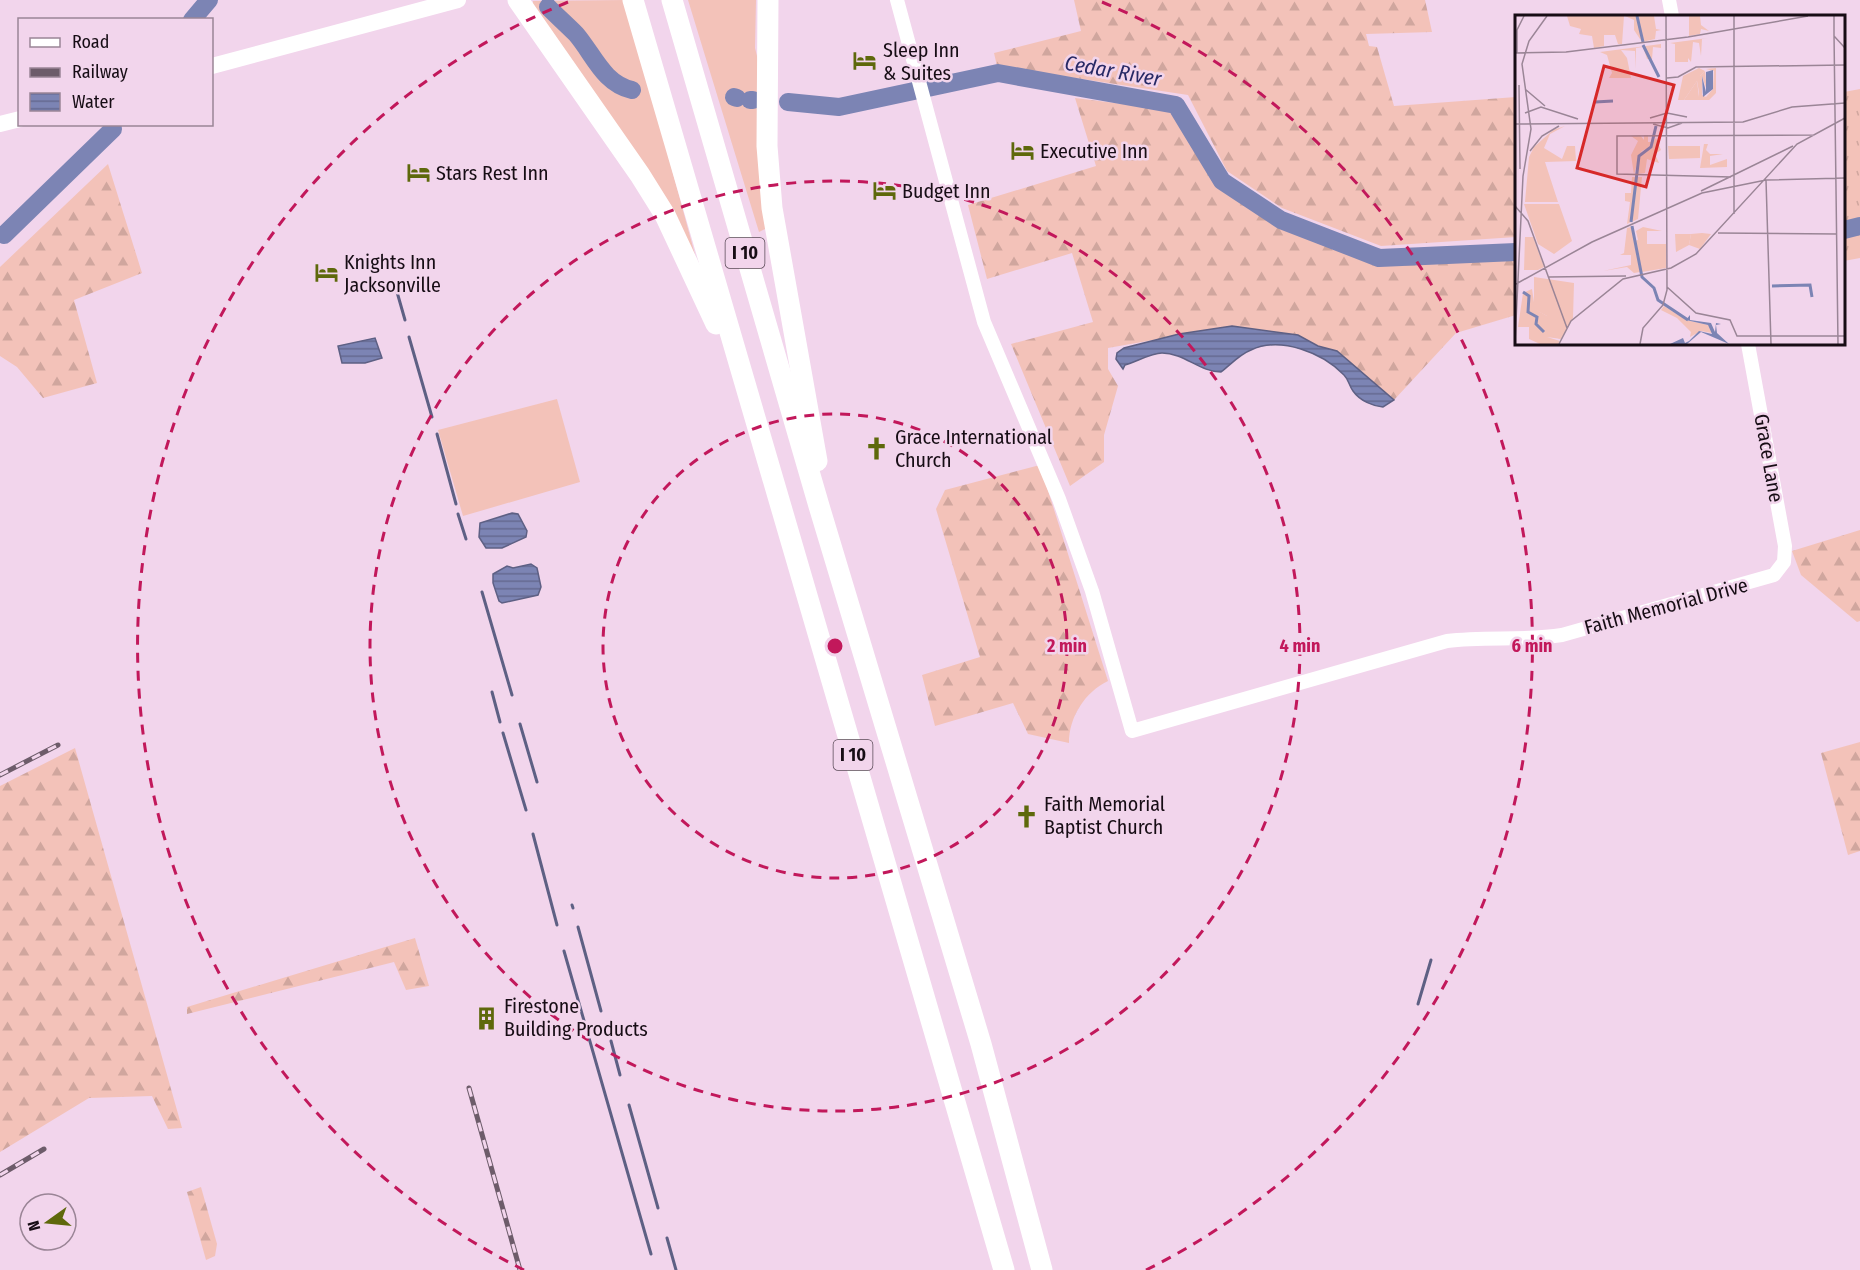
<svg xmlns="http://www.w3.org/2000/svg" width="1860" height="1270" viewBox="0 0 1860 1270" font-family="'Fira Sans Condensed',sans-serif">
	<defs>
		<pattern id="forest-firs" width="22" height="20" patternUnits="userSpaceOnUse" patternTransform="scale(1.5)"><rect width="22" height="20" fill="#f3c2b9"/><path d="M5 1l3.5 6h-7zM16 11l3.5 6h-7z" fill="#d0a69e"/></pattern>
		<pattern id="park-tufts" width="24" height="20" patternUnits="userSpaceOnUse" patternTransform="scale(1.5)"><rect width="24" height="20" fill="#f3c2b9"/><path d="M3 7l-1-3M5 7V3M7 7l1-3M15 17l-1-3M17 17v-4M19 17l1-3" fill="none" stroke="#d0a69e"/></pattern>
		<pattern id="water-rules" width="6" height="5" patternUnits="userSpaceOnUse" patternTransform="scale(1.5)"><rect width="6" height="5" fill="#7c84b4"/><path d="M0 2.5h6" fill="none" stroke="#656a91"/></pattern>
	</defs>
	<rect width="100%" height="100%" fill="#f2d5ec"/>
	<g fill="#f3c2b9">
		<polygon points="626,0 700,273 533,6 533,1"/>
		<polygon points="688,0 756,0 755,48 764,84 767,228 759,232"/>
		<polygon points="557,399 580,482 463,516 438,430"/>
	</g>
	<g fill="url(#forest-firs)">
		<polygon points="1074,0 1425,0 1432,32 1366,34 1369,46 1377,47 1394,106 1516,97 1516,237 1381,246 1282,208 1227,171 1188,95 997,66 994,53 1081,31"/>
		<polygon points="1075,98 1171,110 1218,184 1278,225 1379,265 1516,258 1516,315 1456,333 1394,400 1337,351 1318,346 1298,335 1232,326 1108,348 1108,369 1118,386 1104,435 1104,462 1070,486 1011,344 1093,322 1072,253 987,279 968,205 1096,166"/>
		<polygon points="108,164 142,273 74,300 97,383 43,398 17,367 0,356 0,267"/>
		<path d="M1040,465l68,216c-23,11 -39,36 -39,62l-41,-9 -15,-31 -78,23 -13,-51 58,-18 -44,-148 9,-19z"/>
		<polygon points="1860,530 1860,621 1857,622 1801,575 1792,551"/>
		<polygon points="1860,742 1860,851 1848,855 1821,753"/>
		<polygon points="75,748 182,1128 168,1129 152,1096 89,1098 0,1152 0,786"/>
		<polygon points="415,938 429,986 406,990 394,962 187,1014 187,1007"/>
		<polygon points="201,1187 217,1244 215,1256 206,1260 187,1192"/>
	</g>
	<polygon fill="url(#park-tufts)" points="1860,89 1860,258 1844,261 1844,92"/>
	<g fill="url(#water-rules)" stroke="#5e6084" stroke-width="1.5">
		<path d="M1232,326l66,9 20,11 19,5 57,49 -11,7c-10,-1 -23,-6 -30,-16 -4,-5 -4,-11 -9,-16 -21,-22 -63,-39 -93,-25 -11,4 -21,15 -30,22 -21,0 -37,-19 -59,-19 -11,0 -26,9 -37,12l-2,4 -7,-10 1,-6 7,-5 55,-14z"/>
		<polygon points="375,338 382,358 365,363 342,363 338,346"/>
		<polygon points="512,513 518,514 527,531 526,537 502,548 486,548 479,537 480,523"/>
		<polygon points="531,564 537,568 541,587 538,595 502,603 499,601 493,583 493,574 507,566 513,568"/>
	</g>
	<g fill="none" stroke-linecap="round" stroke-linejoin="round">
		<g stroke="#5e6084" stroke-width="3">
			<polyline points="395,285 405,320"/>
			<polyline points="409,337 432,417"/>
			<polyline points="437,434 456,504"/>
			<polyline points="458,514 466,539"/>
			<polyline points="482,592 512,695"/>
			<polyline points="492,692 500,722"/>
			<polyline points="520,724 537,782"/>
			<polyline points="503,733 526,810"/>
			<polyline points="533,834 557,925"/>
			<polyline points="572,905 573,908"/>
			<polyline points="578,927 601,1011"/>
			<polyline points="564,951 651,1254"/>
			<polyline points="1418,1004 1431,960"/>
			<polyline points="611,1041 620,1075"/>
			<polyline points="629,1105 658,1208"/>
			<polyline points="667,1238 676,1270"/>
		</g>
		<g stroke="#7c84b4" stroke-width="18">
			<path d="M548,7c9,9 19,18 28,27 18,21 27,49 56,56"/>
			<polyline points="192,20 209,0"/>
			<polyline points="734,97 737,98"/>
			<polyline points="750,100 753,100"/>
			<polyline points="788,102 839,107 998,73 1176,105 1222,181 1281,220 1379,258 1516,252"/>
			<polyline points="1844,230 1860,226"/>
			<polyline points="4,235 113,129"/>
		</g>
		<g stroke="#fff" stroke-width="14">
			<path d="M897,0l87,322 75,177 33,92 40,140 315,-90c38,-5 77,0 115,-6l212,-60 10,-13 1,-16 -37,-202"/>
			<polyline points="1669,0 1672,16"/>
		</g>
		<g stroke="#fff" stroke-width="16">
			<polyline points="212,66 458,0"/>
			<polyline points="0,124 20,119"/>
		</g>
		<g stroke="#fff" stroke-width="21">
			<polyline points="518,0 640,175 665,215 716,324"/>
			<polyline points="633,0 1004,1270"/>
			<polyline points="672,0 819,506 981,1044 1042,1270"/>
			<polyline points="768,0 767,146 772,208 817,461"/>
		</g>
		<defs>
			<g id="rail">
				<polyline points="0,775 58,745"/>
				<polyline points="469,1088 520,1270"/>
				<polyline points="0,1175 44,1149"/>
			</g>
		</defs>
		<use href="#rail" stroke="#6d5c6a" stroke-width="5"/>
		<use href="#rail" stroke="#f2d5ec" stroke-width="3" stroke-dasharray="9" stroke-linecap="butt"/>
	</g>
	<g fill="none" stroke="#c2185b" stroke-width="3" stroke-dasharray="10 8">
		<circle cx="835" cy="646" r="232"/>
		<circle cx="835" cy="646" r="465"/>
		<path d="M524 1270A697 697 0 0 1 568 2M1102 2A697 697 0 0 1 1146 1270"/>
	</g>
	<defs>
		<symbol id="hotel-bare" viewBox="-9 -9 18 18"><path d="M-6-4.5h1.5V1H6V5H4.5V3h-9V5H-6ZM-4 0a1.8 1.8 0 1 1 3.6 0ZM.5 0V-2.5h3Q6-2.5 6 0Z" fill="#5e680b" stroke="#f2d5ec" stroke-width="2.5" paint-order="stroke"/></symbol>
		<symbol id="church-bare" viewBox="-9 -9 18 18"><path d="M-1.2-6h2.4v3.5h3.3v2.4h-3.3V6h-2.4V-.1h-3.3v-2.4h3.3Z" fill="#5e680b" stroke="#f2d5ec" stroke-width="2.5" paint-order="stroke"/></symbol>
		<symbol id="building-bare" viewBox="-9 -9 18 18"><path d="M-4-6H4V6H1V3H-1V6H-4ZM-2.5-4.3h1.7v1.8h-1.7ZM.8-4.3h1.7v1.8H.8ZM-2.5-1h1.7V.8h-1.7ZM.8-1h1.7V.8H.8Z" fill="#5e680b" stroke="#f2d5ec" stroke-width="2.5" paint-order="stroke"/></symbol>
	</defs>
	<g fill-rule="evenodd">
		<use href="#hotel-bare" x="848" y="44" width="33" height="33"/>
		<use href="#hotel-bare" x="1006" y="134" width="33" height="33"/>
		<use href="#hotel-bare" x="402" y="156" width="33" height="33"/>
		<use href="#hotel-bare" x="868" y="174" width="33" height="33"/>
		<use href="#hotel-bare" x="310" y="256" width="33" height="33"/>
		<use href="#church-bare" x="860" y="432" width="33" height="33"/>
		<use href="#church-bare" x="1010" y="800" width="33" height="33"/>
		<use href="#building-bare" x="470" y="1002" width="33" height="33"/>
	</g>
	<g text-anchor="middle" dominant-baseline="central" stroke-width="5" stroke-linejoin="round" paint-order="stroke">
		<g fill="#f2d5ec" stroke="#594956" stroke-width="1.5">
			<rect x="725.5" y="238" width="39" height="30" rx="4.5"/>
			<rect x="833.5" y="740" width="39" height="30" rx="4.5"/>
		</g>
		<g font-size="18" font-weight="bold" fill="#170d15">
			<text x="745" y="253">I 10</text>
			<text x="853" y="755">I 10</text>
		</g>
		<g font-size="20" fill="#170d15" stroke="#f2d5ec" text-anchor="start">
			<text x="883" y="50">Sleep Inn<tspan x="883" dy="23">&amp; Suites</tspan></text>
			<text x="1040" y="151">Executive Inn</text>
			<text x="436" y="173">Stars Rest Inn</text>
			<text x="902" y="191">Budget Inn</text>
			<text x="344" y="262">Knights Inn<tspan x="344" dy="23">Jacksonville</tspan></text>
			<text x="895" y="437">Grace International<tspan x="895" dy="23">Church</tspan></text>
			<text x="1044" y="804">Faith Memorial<tspan x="1044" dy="23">Baptist Church</tspan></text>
			<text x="504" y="1006">Firestone<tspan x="504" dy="23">Building Products</tspan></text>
		</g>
		<g font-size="20" fill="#170d15" stroke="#f2d5ec">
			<text transform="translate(1769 458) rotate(80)">Grace Lane</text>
			<text transform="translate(1666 606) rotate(-15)">Faith Memorial Drive</text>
		</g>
		<g font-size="21" font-style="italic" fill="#272965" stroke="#f2d5ec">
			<text transform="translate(1113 71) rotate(10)">Cedar River</text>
		</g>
	</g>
	<g transform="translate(1515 15)">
		<rect width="330" height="330" fill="#f2d5ec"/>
		<path d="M201,53v25l-7,7h-25l13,-19 2,16 1,-21 5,-5 2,20 -5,-15v19l4,2 7,-8 1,-18 -8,-2zM153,131h32v12l-31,1zM160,219h16l-2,11 -13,7z" fill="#f3c2b9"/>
		<path d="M52,1h57l-2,28h-4l-3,-9h-11v11l-10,2 -2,-12 -13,-2 2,-5 -11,-3zM110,1h29l2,13 5,1 -5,1 -1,8 -13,3 -8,-12v-10zM174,1h11l1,9 8,6 -8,-2 -1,5 -11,2zM193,23l-6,1 -1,17 -2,-13 -6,-1 -2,20 -3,-4v4h-13v-18l-5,-1zM146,29v4l-8,-1 -1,12h-5l-4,-12 -7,1v21l-1,-18 -14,-1 6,8 4,20h-22l3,-5 -5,-18 -7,-3zM184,53l6,3 -5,5v22l-3,-17 -13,19h-6l5,-24zM50,111l-15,8 -6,14 18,11 5,-13h8l1,15 -31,1 13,40h-33l4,-45 5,-10 19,-17zM125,120l4,5v-5h4v7h4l-5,7 9,-11 5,12 -6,4 4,9 -12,-4 -2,14 -9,1 4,-17 6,-8 -4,2 -3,5 -5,19 -3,-20 7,-14 -7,-5zM189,129h4l-2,6 4,4h13l-13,2v9l17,-6v8l-27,1zM9,189h35l13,37 -18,13 -16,-10zM116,212l9,45 -6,1 -7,-6 -24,4 28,-6v-10h-11l4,-2 3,-25zM128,212l19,4h-15v13h19v24l-24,4 -8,-31 4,-1 -2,-9zM176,219l11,-1 9,1 -11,15 -11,-4zM17,274l3,20 12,7 14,23 -14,-2 13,4 -2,3h-18l-11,-5v-12h-11l5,-34z" fill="#f3c2b9"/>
		<path d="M149,291l22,14 22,5 4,8 -11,-2 -11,6 1,-5 -14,-14 -16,-8z" fill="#f3c2b9"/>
		<path d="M10,222h8l11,30 -6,3h-14zM19,262l40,6 -1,35 -12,21 -13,-4 -1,-19 -13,-7z" fill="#f3c2b9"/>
		<path d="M117,162h10l-4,42 -11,5 3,-22 -5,-1v-8h6z" fill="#f3c2b9"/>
		<path d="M198,55v19l-10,8 -1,-21 4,16v-20zM175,300v5l21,3 4,9 1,-9 5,1 -5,1 1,8 12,11 -28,-12 -14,12h-17l13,-6 2,5 4,-2 10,-10 13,3 -4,-9 -22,-5z" fill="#7c84b4"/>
		<path fill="none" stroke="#7c84b4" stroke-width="3" d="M122,1l6,26M128,30l16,32M80,87l18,-1M116,207l8,-66 12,-9 5,-21M117,211l10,51 12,11 4,12 30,20M257,271l38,-1 2,12M8,277l6,4 -1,16 9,5 -1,7 8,8"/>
		<path fill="none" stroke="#9a8596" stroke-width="1.5" d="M219,1v198M319,1v20l11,12M319,19l4,310M0,38l51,-1 122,-15 120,-21M2,38v-23l7,-14M152,63l11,-1 18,-10 149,-2M4,70l1,84M10,74l20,17M10,98l16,-6 37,12M135,103l17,-5 20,4M0,109l228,-2 49,-15 53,-4M138,109l15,4 14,-5M15,136l12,-15 17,-10M216,162l-114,-3v-38l197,-1M251,165l5,164M186,176l92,-45M0,191l13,15 39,107M203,218l119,1M34,262l77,-1M1,269l76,-42 110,-49 64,-13 79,-2M152,272l29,26 34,7 7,16h108M0,327l8,-166 8,-47 -9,-65 7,-23 18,-25M44,329l12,-23 52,-42 48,-11 25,-14 101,-110 48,-26M125,329l3,-16 20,-23 4,-15 -1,-274"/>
		<path fill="#d62828" fill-opacity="0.15" stroke="#d62828" stroke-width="3" d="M89,51l70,19 -28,102 -69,-19z"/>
		<rect width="330" height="330" fill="none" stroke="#170d15" stroke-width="3"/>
	</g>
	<circle cx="835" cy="646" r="9" fill="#c2185b" stroke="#f2d5ec" stroke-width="3"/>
	<g font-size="18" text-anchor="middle" font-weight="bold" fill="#c2185b" stroke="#f2d5ec" stroke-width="5" stroke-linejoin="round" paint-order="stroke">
		<text x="1067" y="652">2 min</text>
		<text x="1300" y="652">4 min</text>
		<text x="1532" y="652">6 min</text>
	</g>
	<rect x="18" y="18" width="195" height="108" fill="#f2d5ec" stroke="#9a8596" stroke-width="1.5"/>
	<rect x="30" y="38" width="30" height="9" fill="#ffffff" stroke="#9a8596" stroke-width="1.5"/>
	<text x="72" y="48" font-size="18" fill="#170d15">Road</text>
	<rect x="30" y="68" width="30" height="9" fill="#6d5c6a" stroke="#9a8596" stroke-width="1.5"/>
	<text x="72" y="78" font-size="18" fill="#170d15">Railway</text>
	<rect x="30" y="93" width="30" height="18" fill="url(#water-rules)" stroke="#9a8596" stroke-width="1.5"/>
	<text x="72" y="108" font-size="18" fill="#170d15">Water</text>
	<g transform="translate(48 1222) rotate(255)"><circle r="28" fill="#f2d5ec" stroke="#9a8596" stroke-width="1.5"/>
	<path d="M0-4.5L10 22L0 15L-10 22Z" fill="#5e680b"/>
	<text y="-9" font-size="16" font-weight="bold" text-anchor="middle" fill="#170d15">N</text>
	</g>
</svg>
